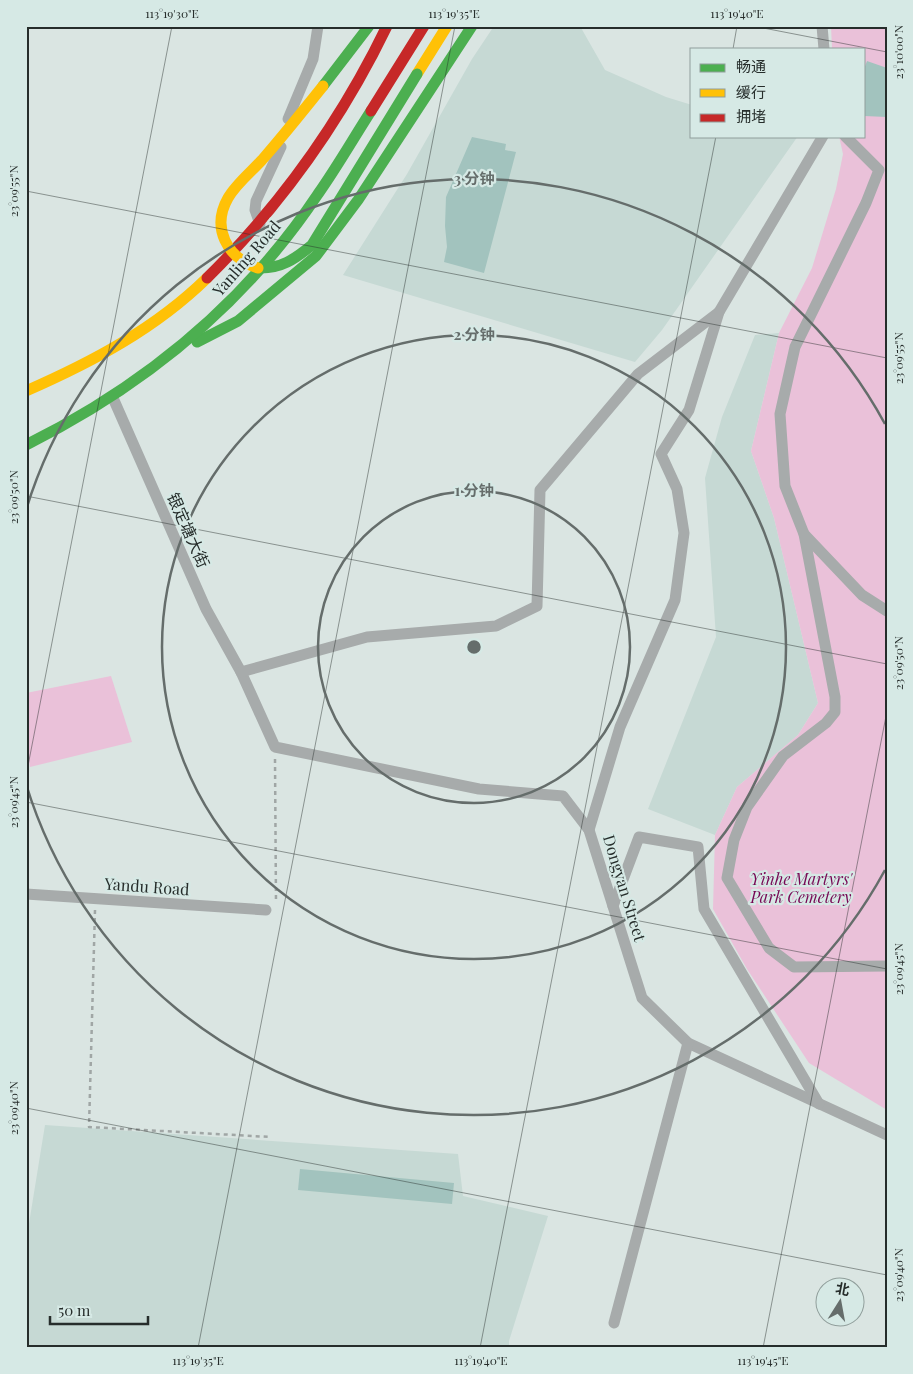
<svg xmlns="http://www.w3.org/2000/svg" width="913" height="1374" viewBox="0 0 913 1374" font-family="'Playfair Display','Noto Sans SC',serif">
	<rect width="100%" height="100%" fill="#dae5e2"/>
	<g fill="#c6d9d4">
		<polygon points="494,26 580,26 605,70 666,97 692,105 692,136 798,136 662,330 635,362 343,275 407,174 472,59"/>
		<polygon points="779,333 751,451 774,518 818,703 798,735 737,787 715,835 648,809 716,637 705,478 722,417 755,335"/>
		<polygon points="45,1125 458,1154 463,1196 548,1216 509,1341 509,1348 26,1348 26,1242"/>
	</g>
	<g fill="#eac1d9">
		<polygon points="831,26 887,26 887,1110 809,1063 747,969 713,909 715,835 737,787 798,735 818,703 774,518 751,451 779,333 812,268 836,189 843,154 839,136 864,136 864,49 832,49"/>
		<polygon points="111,676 132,742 30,767 26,747 26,693"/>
	</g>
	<g fill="#a2c3be">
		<polygon points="867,61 887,68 887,117 864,116 864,69"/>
		<polygon points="472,137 506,144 505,150 516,152 484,273 444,262 447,247 445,226 446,197"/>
		<polygon points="300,1169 454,1183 452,1204 298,1190"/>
	</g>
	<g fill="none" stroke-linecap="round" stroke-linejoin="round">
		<g stroke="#a0a6a5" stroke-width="2.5" stroke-dasharray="4 4" stroke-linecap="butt">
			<polyline points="275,759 276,903"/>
			<polyline points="95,910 89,1127 271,1137"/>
		</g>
		<g stroke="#a7abab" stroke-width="11">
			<polyline points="822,26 824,49"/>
			<polyline points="288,119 313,59 318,26"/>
			<polyline points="845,136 879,170 866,203 795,347 780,414 785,486 804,534 835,697 835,712 826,723 783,756 747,807 734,840 727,878 769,948 794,967 887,966"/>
			<polyline points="260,224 255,210 256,201 281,147"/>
			<polyline points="113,398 206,609 241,672 275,747 479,789 563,796 589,830 642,998 688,1043 887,1135"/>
			<polyline points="804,534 862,595 887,611"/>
			<polyline points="241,672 367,637 496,626 537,606 540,490 638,374 719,312 823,136"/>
			<polyline points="589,830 620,727 675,600 684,533 677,489 661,454 689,410 719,312"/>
			<polyline points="26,894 266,910"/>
			<polyline points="613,906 639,837 698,847 704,909 819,1104"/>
			<polyline points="614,1323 688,1043"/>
		</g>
		<g stroke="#4caf50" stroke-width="11">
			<polyline points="323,86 369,26"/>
			<polyline points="197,342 238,321 316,256 358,200 472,26"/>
			<path d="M26,445c118,-59 218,-140 292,-251 19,-27 35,-55 53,-83"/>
		</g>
		<g stroke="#ffc107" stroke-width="11">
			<polyline points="417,74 447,26"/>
			<path d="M26,391c66,-29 129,-62 181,-113"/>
		</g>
		<g stroke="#c62828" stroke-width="11">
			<polyline points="371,111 424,26"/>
			<path d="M207,278c73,-72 135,-159 180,-252"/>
		</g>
		<path stroke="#4caf50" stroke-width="11" d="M258,268c23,1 37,-9 54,-23l105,-171"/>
		<path stroke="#ffc107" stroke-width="11" d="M258,268c-31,-10 -47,-40 -30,-70 8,-14 23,-26 34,-38 21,-24 41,-49 61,-74"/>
	</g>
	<path fill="none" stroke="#262d2b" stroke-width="1" stroke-opacity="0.45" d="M753,26l134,26M733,49l4,-23M26,191l861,167M26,496l861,168M26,776l146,-750M26,802l861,167M26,1108l861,167M198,1348l257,-1322M480,1348l236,-1212M763,1348l124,-637"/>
	<g fill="none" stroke="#656d6b" stroke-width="2.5">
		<circle cx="474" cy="647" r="156"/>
		<circle cx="474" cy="647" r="312"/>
		<path d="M885 870A468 468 0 0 1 26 784M26 510A468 468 0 0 1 885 424"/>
	</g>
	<g text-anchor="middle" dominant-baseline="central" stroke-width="4.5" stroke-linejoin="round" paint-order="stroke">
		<g font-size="16" fill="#262d2b" stroke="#d6e9e5">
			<text transform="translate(246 258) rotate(-49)">Yanling Road</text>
			<text transform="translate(189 530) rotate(66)">银定塘大街</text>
			<text transform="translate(147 886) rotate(4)">Yandu Road</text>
			<text transform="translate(625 888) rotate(73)">Dongyan Street</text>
		</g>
		<g font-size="16" font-style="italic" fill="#760754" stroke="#d6e9e5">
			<text x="801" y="878">Yinhe Martyrs'<tspan x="801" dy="18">Park Cemetery</tspan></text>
		</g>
	</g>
	<circle cx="474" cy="647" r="8" fill="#656d6b" stroke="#d6e9e5" stroke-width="2.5"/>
	<g font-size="15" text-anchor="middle" font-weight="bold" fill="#656d6b" stroke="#d6e9e5" stroke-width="4.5" stroke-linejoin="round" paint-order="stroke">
		<text x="474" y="184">3 分钟</text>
		<text x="474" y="340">2 分钟</text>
		<text x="474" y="496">1 分钟</text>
	</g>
	<rect width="913" height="1374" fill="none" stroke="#d6e9e5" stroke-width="55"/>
	<rect x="690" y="48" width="175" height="90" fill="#d6e9e5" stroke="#909e9b"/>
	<rect x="700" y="64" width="25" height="8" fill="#4caf50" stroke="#909e9b"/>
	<text x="736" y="72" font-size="15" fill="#262d2b">畅通</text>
	<rect x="700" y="89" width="25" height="8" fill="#ffc107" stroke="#909e9b"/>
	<text x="736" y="98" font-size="15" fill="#262d2b">缓行</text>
	<rect x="700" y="114" width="25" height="8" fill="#c62828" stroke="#909e9b"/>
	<text x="736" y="122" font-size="15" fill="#262d2b">拥堵</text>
	<g transform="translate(840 1302) rotate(11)"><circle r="24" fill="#d6e9e5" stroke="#909e9b"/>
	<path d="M0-4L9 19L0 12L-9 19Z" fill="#656d6b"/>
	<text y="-8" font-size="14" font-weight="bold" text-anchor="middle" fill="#262d2b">北</text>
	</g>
	<path d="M50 1316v8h98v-8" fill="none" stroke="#262d2b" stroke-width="2.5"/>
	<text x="58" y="1316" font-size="15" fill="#262d2b" stroke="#d6e9e5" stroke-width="4" paint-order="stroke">50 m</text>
	<rect x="28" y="28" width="858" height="1318" fill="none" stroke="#262d2b" stroke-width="2"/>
	<g font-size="12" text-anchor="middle" fill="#262d2b">
		<text x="172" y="18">113°19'30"E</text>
		<text x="454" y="18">113°19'35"E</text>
		<text x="737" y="18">113°19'40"E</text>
		<text transform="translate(899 52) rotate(-90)" y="4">23°10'00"N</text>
		<text transform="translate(14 191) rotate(-90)" y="4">23°09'55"N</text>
		<text transform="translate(899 358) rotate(-90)" y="4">23°09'55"N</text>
		<text transform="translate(14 497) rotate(-90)" y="4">23°09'50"N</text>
		<text transform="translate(899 663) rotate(-90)" y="4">23°09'50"N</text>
		<text transform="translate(14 802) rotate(-90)" y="4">23°09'45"N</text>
		<text transform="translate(899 969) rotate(-90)" y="4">23°09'45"N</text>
		<text transform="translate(14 1108) rotate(-90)" y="4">23°09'40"N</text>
		<text transform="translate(899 1275) rotate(-90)" y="4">23°09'40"N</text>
		<text x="198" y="1365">113°19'35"E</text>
		<text x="481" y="1365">113°19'40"E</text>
		<text x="763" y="1365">113°19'45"E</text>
	</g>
</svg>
